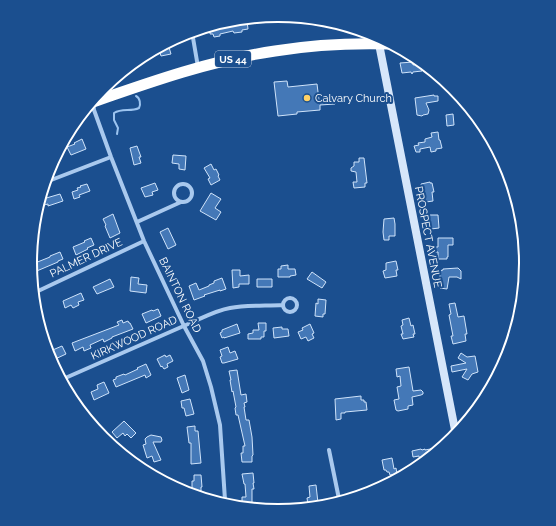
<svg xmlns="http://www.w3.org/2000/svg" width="556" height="526" viewBox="0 0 556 526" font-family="Raleway,sans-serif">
<rect width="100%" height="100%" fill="#1b4f8f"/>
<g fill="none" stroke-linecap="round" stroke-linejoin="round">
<path stroke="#9cc4f0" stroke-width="2" d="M117,134L118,128L114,120V113C122,108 131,112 139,108C141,104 140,98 136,96"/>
</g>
<path fill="#4478b7" stroke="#cfe3fa" d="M247,21L248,29L242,30V32L234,33L233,31L220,34V36L214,37L213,34H210V29Z
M168,44L171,54L161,56L159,50Z
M413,62V65L418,64L422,66V71L413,72L412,74L411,72L402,73L400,63Z
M287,81L288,87L317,84L319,100L335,99V104L320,105V110L297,112V114L278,116L274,82Z
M434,95V96H438V101L426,103L429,110L428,114L423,115L422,116L417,115L415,98Z
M453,114L454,125L447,126L446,115Z
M438,132L439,140H440L442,148L436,149V151L431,152L430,147L420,149V152H416L414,146L419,145L418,143L425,142V139L432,137L431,133Z
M82,139L86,149L71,155L67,147L75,144L74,143Z
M137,146L141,157H139L141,163L134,165L130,148Z
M173,155L186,156L185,170L179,169V164L172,163Z
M359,158H364L367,183H365V187L354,188L353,182H357L356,172L351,171V168L354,166V162H359Z
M211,164L214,170L216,169L219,175L218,176L220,180L211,185L208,179L210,178L204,168Z
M430,182V183H432L434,192H432L433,201L419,203L418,198L423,197L421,184Z
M155,183L158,190L152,192L153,195L145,197L141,188Z
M87,184L90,191L79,195L80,197L74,199L72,192L78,190L77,188L81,187L80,186Z
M211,193L221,199L215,208L221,212L216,220L200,211Z
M60,194L63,201L48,206V204L44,205L43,199Z
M113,214L120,233L110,238L105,226L106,225L103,219Z
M427,215H438L439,228L431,229L430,222H428Z
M394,218L395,224V236H389V240H384L383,232L384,219Z
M168,228L176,245L168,249L160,232Z
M91,238L94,245L87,248L88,249L76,255L73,247L85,242L84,241Z
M438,238H453V245H448V257H447V259H438V252H435V247H438Z
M60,252L63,259L58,261V262L32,273L30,265L50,257V256Z
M396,261L398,270H396L397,276L385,278L383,271L386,270V263Z
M288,265V269H295L296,275L290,276V277H278V269H281V266Z
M458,268L461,271V279L457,277H449L447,289L440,288L441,282L439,271L443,270V269Z
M232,270H240V276L249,275V284H239V287L233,288Z
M312,272L326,282L322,288L307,279Z
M131,277L139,278L138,284L147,285L146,293L130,291Z
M222,278L226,289L220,291V290L204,295L205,296L194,300L189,286L196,283L199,290L209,286V285L214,283V281Z
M110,279L114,287L97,294L93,287Z
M257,279H272V287H257Z
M81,293L84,300L78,302L79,305L73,308L71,305L65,308L63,301Z
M318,299L326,300L325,314H323V317L315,316L316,303L318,304Z
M455,303L458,317L464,316L467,334H465L466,341L453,344L451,336H453L449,315L451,314L449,304Z
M158,309L161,316L146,323L142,314L152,310L153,311Z
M409,318L411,326L413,325L415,334H413L414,337L403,339L401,334H403L401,326L403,325L402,320Z
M122,320L123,323L128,321L129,323H130L133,329L112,337V338L104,342L103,339L90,345L91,348L84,351L83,347L75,351L72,343L119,325L117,322Z
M258,323H266V331H264V337H261V339H248V334L253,333V330H259Z
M237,324L240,333L224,338V337L222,338L220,333L222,332V330Z
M310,324L314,333L312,334L314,338L308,341L306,337L301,339L298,332L303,330L302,328Z
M282,327V329H288L289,336L274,338L273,328Z
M62,346L66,354L51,361L49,358L48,352Z
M228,347L230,353L235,351L238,359L224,363H222L220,357L222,356L220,350Z
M461,353L467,357L475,356L478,372L472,374L468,380L462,377L467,369L452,372L451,366L466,363L458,358Z
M165,355L166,357L170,355L173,361L167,364L168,367L164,369L162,366L161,367L157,359Z
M146,364L151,375L146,378L145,375L116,387L113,380L116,379V377L124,374L125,375L138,369L137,368Z
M409,367L413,391L421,390L423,392V394L421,395L412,397L413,405L408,406V409L398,411L396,410L394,400L399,399L397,387L401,386L400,376L397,377L396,369Z
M237,370L241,395L246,394L247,402L244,403L245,407H244L246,420H249L252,437L253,455L252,456V462H242L241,453H243V446H245L238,415H236L235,408L236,407L233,391L232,392L230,380H231L229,371Z
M185,375L189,390L182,393L177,378Z
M104,382L109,393L94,400L91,392L98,389L97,385Z
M361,396V400H364V402H366L367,410L345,412V413H341V419L336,420L335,399Z
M190,399L194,414L186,416L184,408H182L181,401Z
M124,421L136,433L131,438L127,434L125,436L123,433L117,438L112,432Z
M195,426V431H198L201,463L191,464V443H189L187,427Z
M151,435L161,437L162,440L161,442H153L161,460L154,462L152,456L147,458L143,445L146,444L145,439L147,437Z
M441,447L420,461L419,456L413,457L412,451L421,449L422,450L425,449V450Z
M392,458L394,469L396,468L397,474L390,475L389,472H387L386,470H384L382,460Z
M253,473L254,483H253L254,489H252V506L242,504V497H246L245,484H244L242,474Z
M194,475H201L202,487H201V491L192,492V481H194Z
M316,485L318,503L308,505L307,498L310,497L309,486Z"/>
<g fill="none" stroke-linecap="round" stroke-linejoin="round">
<path stroke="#a9c9ee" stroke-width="4" d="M192,32L198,67
M93,102L94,110L111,157L144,241L184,326L203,361L211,387L220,425L225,500
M46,182L111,157
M174 193a9 9 0 1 1 18 0a9 9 0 1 1-18 0Z
M137,222L181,202
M36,292L144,241
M283 305a7 7 0 1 1 14 0a7 7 0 1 1-14 0Z
M63,379L195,321C206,316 218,310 230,308C247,305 265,306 283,305
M329,450L339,499"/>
<path stroke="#d6e6fa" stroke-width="8" d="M379,44L456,435"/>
<path stroke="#fff" stroke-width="11" d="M93,102C153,81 213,60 275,51C312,45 350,43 388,44"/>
</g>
<circle fill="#ffd166" stroke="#1b4f8f" stroke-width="1.5" cx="307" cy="98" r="4"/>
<g text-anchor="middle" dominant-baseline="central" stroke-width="4" stroke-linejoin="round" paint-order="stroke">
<rect fill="#1b4f8f" stroke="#bbcadd" stroke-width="1" x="215" y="51" width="36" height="16" rx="3"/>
<g font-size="10" font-weight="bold" fill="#fff">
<text x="233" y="59">US 44</text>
</g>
<g font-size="11" fill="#fff" stroke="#1b4f8f" text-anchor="start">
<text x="315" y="98">Calvary Church</text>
</g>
<g font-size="11" fill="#fff" stroke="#1b4f8f">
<text transform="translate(428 237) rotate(79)">PROSPECT AVENUE</text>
<text transform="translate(86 258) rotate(-25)">PALMER DRIVE</text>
<text transform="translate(180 295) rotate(64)">BAINTON ROAD</text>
<text transform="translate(134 338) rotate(-24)">KIRKWOOD ROAD</text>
</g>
</g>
<path d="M0 0H556V526H0ZM37 263a241 241 0 1 1 482 0a241 241 0 1 1-482 0Z" fill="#1b4f8f" fill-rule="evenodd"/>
<path fill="none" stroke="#fff" stroke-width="2" d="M37 263a241 241 0 1 1 482 0a241 241 0 1 1-482 0Z"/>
</svg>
